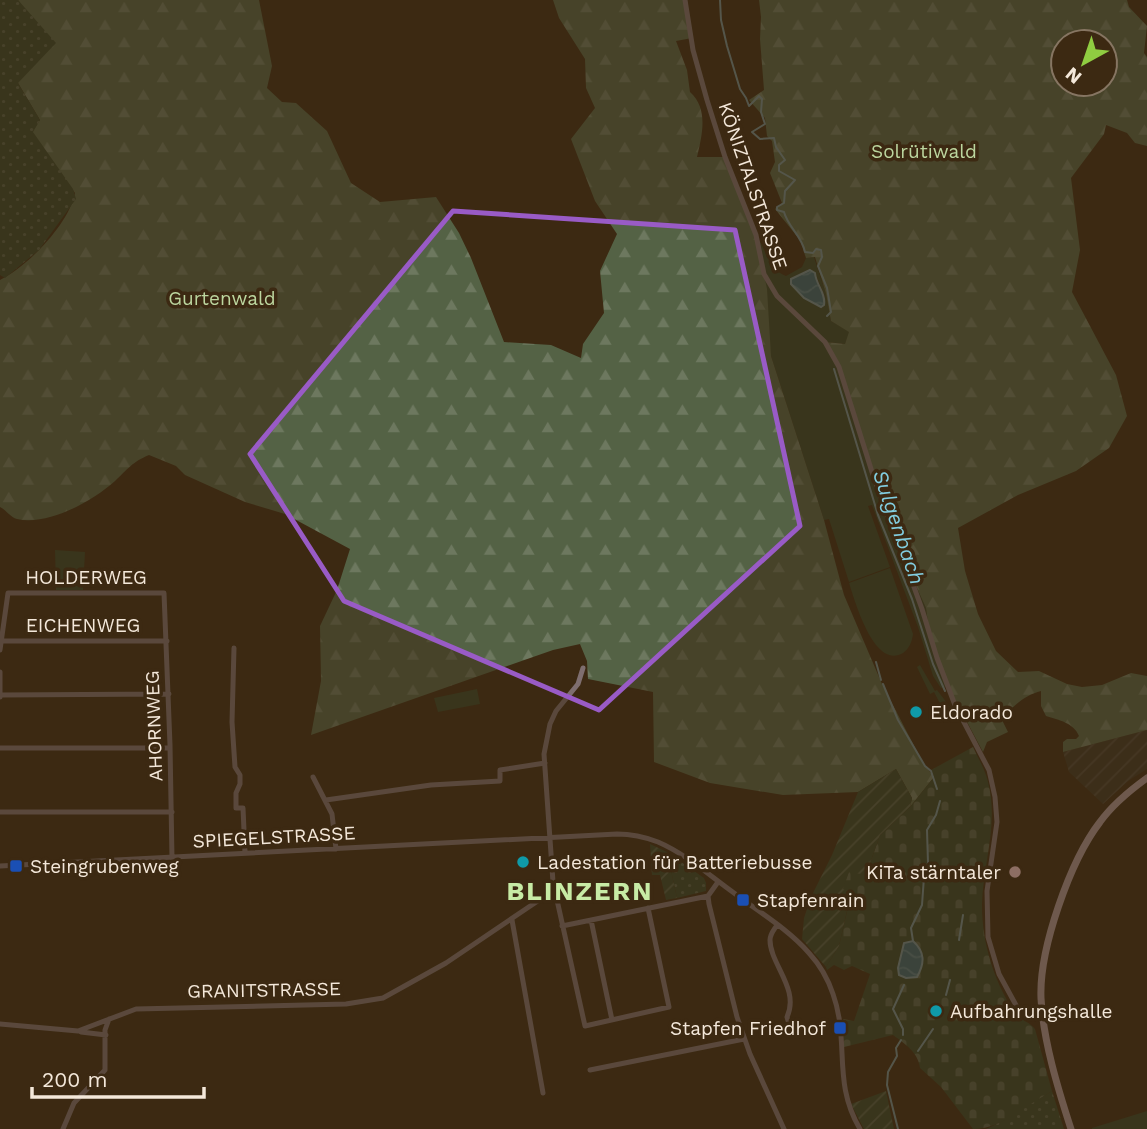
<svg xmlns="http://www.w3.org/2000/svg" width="1147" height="1129" viewBox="0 0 1147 1129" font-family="'Work Sans',sans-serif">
<defs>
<pattern id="industrial-furrows" width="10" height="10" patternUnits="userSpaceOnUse" patternTransform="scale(1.75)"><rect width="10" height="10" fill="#3d3323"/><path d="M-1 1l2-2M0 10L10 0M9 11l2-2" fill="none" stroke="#504738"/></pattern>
<pattern id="forest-firs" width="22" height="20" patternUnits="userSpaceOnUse" patternTransform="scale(1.75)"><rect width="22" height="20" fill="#546245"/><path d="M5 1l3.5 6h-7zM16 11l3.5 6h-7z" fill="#6d785f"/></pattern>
<pattern id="cemetery-stones" width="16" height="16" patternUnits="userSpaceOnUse" patternTransform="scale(1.75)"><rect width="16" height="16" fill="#374328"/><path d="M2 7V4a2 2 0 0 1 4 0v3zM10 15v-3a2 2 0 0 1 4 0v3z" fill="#555e47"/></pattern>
<pattern id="park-dots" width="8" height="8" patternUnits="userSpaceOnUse" patternTransform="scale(1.75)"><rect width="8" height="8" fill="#374328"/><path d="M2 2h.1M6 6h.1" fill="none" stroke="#555e47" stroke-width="1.8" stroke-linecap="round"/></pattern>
<pattern id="garden-furrows" width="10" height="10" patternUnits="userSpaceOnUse" patternTransform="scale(1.75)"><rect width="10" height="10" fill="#374328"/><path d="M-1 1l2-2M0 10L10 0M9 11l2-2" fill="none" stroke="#555e47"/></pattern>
<pattern id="water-waves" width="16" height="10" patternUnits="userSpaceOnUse" patternTransform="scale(1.75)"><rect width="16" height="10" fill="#3a636d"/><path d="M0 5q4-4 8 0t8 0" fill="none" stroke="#577981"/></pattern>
</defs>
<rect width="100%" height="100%" fill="#3c2912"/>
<path fill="url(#industrial-furrows)" d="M1147,730V769L1128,781L1103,804L1069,772L1063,752Z"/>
<path fill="#374328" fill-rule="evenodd" d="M756,235C766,249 768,269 786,276L802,267L806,258L814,257L826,294L831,321L850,332L845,344L827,342L834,357L902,555L926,608L930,637L948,686L941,688L933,676L918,627L872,505L868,506L890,567L849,582L829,519L824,520L771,356ZM806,271L815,273L825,297L817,306L804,298L791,284V278Z
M55,550L85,552L83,590H56Z
M890,568L913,634C912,642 909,649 903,653C874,670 855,601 849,583Z
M920,665L935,691L937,690L950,707L954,716L943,721L941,717L946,715L934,692L930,694L917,667Z
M477,689L480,704L438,712L434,698Z
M1147,1111V1129H1092V1128Z"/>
<path fill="url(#forest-firs)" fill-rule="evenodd" d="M18,0H259L272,66L267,88L282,102L296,103L327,131L351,183L380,202L436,197L459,233L471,258L504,342L551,345L581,358L583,344L604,313L600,271L617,234L595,201L571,139L595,108L586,88L585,59L559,18L553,0H687L692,38L676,41L687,70L690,92C709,109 702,135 697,157H725L756,235L767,289L771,356L824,520L844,595L882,684L923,763L934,777L910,807L912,798L896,769L858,792L783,795L710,783L654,762L653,692L588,679L587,661L580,644L553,650L311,735L321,681L320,626L337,590L350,549L285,514L245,502L185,475L176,466L149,455C132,462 128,469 115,481C93,501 48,526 17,519C10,517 6,510 0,507V280C28,266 69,224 75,193L32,132L40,120L18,83L21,4Z
M759,0H1127L1129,7L1147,26L1144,53L1147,57V146L1135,143L1127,133L1106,125L1104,134L1071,178L1080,250L1072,292L1116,375L1127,416L1109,448L1076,471L1018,495L958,528L965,571L978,614L996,651L1018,672L1039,671L1067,684L1082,687L1102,685L1131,673L1147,676V730L1063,752V742L1067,739H1076L1079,736C1074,723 1059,720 1046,716L1041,706V691C1025,695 1011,707 1002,720L1008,732L987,742L983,752L948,686L930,637L926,608L902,555L839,367L826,342L845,344L849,332L831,321L826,294L815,257L806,258L800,240L775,209L782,203L770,173L775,162L772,141L767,136L765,118L749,100L764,90L760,39L761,17ZM1063,42H1105V84H1063Z"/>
<path fill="url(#cemetery-stones)" d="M973,747C978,758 985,769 988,782C999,824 983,863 982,905C982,943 994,981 1014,1012C1020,1021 1029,1021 1035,1029L1052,1091C1029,1105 1002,1129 973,1129L941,1087L920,1068C918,1052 905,1044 893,1035L844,1047L843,1019L854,1021L870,974L852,966L844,970L834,965L827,970L826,967L839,946L851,894L842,890L849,871L866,875L880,835L910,807L934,777L931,770Z"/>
<path fill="url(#park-dots)" d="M0,0H18L56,43L18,83L40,120L33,132L73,189L76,199L39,250L5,278L0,275Z
M667,852L704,878L706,883V891L677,898Z
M1052,1091L1064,1129H986L1003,1121Z"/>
<path fill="url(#garden-furrows)" d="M896,769L912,798L910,807L880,835L866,875L849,872L843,889L851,893L839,946L826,967L802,939L804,918L811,897L832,855L858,792Z
M650,844L667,852L677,898L666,900L660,875H652Z
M886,1091L894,1129H864L851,1104Z"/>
<path fill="url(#water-waves)" stroke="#728b8e" stroke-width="2" d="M810,270L815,273C816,285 826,293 824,305L821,307L804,298L791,284V279Z
M913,941C925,952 925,963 917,977L906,978L899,975L898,968L904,943Z"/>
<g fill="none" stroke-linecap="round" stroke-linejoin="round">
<path stroke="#728b8e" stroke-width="2" d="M720,0L721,20L727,46L740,89L746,98L749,106L759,96L762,99L761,112L765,124L752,132L760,139L774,138L776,147L785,160L779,165V171L795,180L785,191L784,203L777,207V210L784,212C788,227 802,236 805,252L813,253L816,249L821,250L822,257L818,266L827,288L831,312L827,316
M834,369L878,515L912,599L933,664L945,691
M876,662L881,680
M883,684L898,720L925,766L931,771L937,789
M959,940L963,915
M913,941L911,928L922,905L924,877L928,863L927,830L936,815L940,801
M946,995L950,980
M903,1035V1029L893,1009L904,985
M918,1051L933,1029
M898,1129L887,1085L888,1072L897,1056L896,1048L901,1040"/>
<path stroke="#7e6e6f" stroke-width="5" d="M685,0L693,50L707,100L725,157L756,235L764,274L777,296L825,342L839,367L872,472L922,609L937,658L955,705L989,770L995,797L997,822L987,891L988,937L999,974L1017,1007L1026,1015H1043
M0,641H167
M234,648L232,722L235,767L240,775V784L236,793V808H243L245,853
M0,650L8,593H164L170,745L172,858
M583,668L578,684L556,711L550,724L544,754L553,882L585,1026L669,1007L648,908
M0,672V697
M0,695L169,694
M0,748H170
M313,777L332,814L336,849
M326,800L431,785L500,781V770L545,763
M0,812H172
M0,866L617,834C631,834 645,837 658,842C686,854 710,876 734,893C759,912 788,929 809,953C820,965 828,979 833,994C850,1042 832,1082 860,1129
M718,882L708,896L709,904L737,1017L750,1054L784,1129
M512,920L543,1093
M591,920L612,1020
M777,925C774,930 770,934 770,940C770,964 800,989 787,1017L792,1034
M562,926L708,896
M0,1024L78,1031L136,1009L346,1004L383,998L446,963L554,890
M81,1032L106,1035
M590,1070L744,1039
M63,1129L74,1103L105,1070V1030L109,1019"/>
<path stroke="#ac9294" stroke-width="7" d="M1071,1129C1058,1089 1043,1040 1041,998C1039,949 1070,861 1100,822C1113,804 1129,791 1147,778"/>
</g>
<path d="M0 0H1147V1129H0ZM453,211L735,230L800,526L599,710L344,601L250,454Z" fill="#3c2912" fill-opacity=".55" fill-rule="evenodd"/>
<path fill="none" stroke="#995bc6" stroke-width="5" stroke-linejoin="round" d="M453,211L735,230L800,526L599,710L344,601L250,454Z"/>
<g fill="#0f9aa8" stroke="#3c2912" stroke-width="2.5">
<circle cx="916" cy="712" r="7"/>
<circle cx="523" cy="862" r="7"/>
<circle cx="936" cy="1011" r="7"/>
</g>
<g fill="#1a4fb4" stroke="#3c2912" stroke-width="2.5">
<rect x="9" y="859" width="14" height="14" rx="3.5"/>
<rect x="736" y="893" width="14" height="14" rx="3.5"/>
<rect x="833" y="1021" width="14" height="14" rx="3.5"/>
</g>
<circle fill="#8d6e63" stroke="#3c2912" stroke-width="2.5" cx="1015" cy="872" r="7"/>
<g text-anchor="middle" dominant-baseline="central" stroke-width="7" stroke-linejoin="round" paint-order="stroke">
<g font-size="19" fill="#bcd69f" stroke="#3c2912">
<text x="924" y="151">Solrütiwald</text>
<text x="222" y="298">Gurtenwald</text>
</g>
<g font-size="19" fill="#f4e8da" stroke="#3c2912">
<text transform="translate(753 186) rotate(71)">KÖNIZTALSTRASSE</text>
<text x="86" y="577">HOLDERWEG</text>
<text x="83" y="625">EICHENWEG</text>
<text transform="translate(154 726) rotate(-92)">AHORNWEG</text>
<text transform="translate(274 837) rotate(-3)">SPIEGELSTRASSE</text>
<text transform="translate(264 990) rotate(-1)">GRANITSTRASSE</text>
</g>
<g font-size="19" fill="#f4e8da" stroke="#3c2912" text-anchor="start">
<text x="930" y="712">Eldorado</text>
<text x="537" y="862">Ladestation für Batteriebusse</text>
<text x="30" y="866">Steingrubenweg</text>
<text x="1001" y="872" text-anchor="end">KiTa stärntaler</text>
<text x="757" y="900">Stapfenrain</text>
<text x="950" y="1011">Aufbahrungshalle</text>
<text x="826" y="1028" text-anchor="end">Stapfen Friedhof</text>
</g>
<g font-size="21" font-style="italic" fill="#82cddf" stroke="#3c2912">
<text transform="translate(899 527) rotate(71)">Sulgenbach</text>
</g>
<g font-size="26" font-weight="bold" letter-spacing="2" fill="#c7eba5" stroke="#3c2912">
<text x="580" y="891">BLINZERN</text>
</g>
</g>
<g transform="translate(1084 63) rotate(220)"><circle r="33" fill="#3c2912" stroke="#867562" stroke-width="2"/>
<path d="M0-5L12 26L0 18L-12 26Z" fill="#90cd41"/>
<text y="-10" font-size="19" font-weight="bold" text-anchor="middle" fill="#f4e8da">N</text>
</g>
<path d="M32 1087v10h172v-10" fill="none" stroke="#f4e8da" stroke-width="3.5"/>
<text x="42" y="1087" font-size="21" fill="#f4e8da" stroke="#3c2912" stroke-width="5" paint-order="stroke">200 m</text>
</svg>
